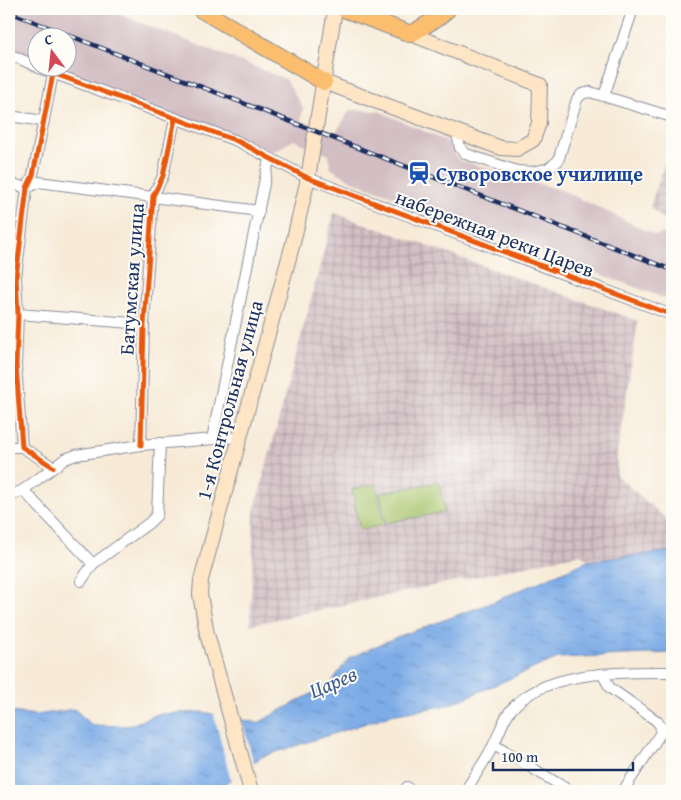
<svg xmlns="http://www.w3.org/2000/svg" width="681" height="800" viewBox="0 0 681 800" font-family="'Gentium Book Plus',serif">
<defs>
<pattern id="industrial-grid" width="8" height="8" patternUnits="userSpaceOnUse" patternTransform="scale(1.25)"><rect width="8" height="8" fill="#d2bec3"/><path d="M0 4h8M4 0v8" fill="none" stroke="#aa9ba2"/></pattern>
<pattern id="water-ripples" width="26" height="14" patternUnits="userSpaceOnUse" patternTransform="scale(1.25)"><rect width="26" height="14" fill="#7dace7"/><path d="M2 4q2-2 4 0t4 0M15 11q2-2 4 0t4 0" fill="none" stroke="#668cbe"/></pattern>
</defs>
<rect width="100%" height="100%" fill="#fdfcf7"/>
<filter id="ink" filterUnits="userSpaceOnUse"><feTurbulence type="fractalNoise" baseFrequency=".02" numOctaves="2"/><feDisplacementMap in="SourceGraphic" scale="10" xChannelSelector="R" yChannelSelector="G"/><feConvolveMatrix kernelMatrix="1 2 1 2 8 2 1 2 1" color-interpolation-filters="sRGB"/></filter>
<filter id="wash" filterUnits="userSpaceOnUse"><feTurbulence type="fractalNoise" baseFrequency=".0096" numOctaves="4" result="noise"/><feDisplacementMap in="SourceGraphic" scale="20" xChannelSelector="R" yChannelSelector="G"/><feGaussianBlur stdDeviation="1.12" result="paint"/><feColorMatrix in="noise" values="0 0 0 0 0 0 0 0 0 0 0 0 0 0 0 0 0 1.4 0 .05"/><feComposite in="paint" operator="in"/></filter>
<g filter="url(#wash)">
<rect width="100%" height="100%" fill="#f7ebd8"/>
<path fill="url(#industrial-grid)" d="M664,165L672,168V228L650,207Z
M334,213L638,321L617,455V476L672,524V551L588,561L581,554L250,625L254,512Z"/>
<path fill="#d2bec3" d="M9,9H105L286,79L303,108L301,121L336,132L350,110L379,111L448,142L458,160L564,191L655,235L672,231V301L352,181L330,168L329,155L294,140L272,152L44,68H68V38H38L37,65L9,55Z"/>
<path fill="#a7c56c" stroke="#617a65" d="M439,482L445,512L386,523L380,493Z
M376,484L384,525L360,530L352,489Z"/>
<path fill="url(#water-ripples)" stroke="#4c6ea2" d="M672,551V653L558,658L448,705L391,715L261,757L219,788L212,786L210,791H9V712L37,715L74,709L92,725L128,726L158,714L203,712L258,723L331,683L349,658L397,637L488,604L588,561Z"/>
<path fill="#f7ebd8" d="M213,711L241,717L254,764L231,781Z"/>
</g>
<g filter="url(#ink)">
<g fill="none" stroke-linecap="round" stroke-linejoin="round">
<defs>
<path id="minor" d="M9,54L38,67
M39,68L237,141L308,178L672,315
M53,74L33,175L27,188L16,277L18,314L16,365L22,447L53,467
M604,96L633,9
M9,116L44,121
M457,133L460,148L466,154L517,171L532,172L547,169L558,161L577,99L582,94L590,92L672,117
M9,183L27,188L39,182L259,211
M18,314L144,324
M212,439L269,159
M141,445L144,324L153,196L163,176L175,119
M9,447H22
M23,490L93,564
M9,497L23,490L65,459L76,455L141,445L239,437
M81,581L93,564L149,523L157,515L160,443
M603,675L610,688L657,721L661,727L660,734L623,791
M494,745L570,791
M404,791L407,787
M465,791C475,776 485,761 493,746C499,735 502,721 510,711C544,669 623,672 672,672
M671,791L672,790"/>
<path id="secondary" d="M324,82L501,148L517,149L533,140L539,123L540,85L411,34
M251,791L207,634L200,594L201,580L293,243L308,178L335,9"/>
<path id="primary" d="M200,9L324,82
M344,9L411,34L439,17L448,9"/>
</defs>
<use href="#minor" stroke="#898d9b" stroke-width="12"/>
<use href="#secondary" stroke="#898d9b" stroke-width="16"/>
<use href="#primary" stroke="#898d9b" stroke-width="18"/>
<use href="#minor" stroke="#fff" stroke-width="10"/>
<use href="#secondary" stroke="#fde5c5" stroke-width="14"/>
<use href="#primary" stroke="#fbbd6e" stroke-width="16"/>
<defs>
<path id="rail" d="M9,12L672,270"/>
</defs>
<use href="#rail" stroke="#1b2f5e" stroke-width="4.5"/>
<use href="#rail" stroke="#fdfcf7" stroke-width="2.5" stroke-dasharray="8" stroke-linecap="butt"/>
<defs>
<path id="cycleway" d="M39,68L237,141L308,178L672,315
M53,74L33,175L27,188L16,277L18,314L16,365L22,447L53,467
M141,445L144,324L153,196L163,176L175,119"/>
</defs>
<use href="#cycleway" stroke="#fdfcf7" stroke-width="8"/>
<use href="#cycleway" stroke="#e8590c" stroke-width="5"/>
</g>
</g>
<defs>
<symbol id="station-bare" viewBox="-9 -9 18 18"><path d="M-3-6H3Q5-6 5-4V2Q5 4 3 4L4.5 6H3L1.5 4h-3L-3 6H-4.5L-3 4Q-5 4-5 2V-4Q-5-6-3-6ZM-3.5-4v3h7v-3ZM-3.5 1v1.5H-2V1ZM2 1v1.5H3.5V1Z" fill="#1a4fb4" stroke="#fdfcf7" stroke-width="2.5" paint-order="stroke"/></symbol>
</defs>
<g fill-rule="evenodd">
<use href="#station-bare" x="403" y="157" width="32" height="32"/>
</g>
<g text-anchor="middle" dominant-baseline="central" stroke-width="4" stroke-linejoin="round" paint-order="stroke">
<g font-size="20" font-weight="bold" fill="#164399" stroke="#fdfcf7" text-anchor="start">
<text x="436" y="173">Суворовское училище</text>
</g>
<g font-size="20" fill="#1b2f5e" stroke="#fdfcf7">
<text transform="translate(495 233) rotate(21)">набережная реки Царев</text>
<text transform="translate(131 279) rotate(-86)">Батумская улица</text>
<text transform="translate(229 400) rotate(-75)">1-я Контрольная улица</text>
</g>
<g font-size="21" font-style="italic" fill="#3d5b8e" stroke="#fdfcf7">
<text transform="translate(333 682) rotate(-23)">Царев</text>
</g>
</g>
<rect width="681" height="800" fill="none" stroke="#fdfcf7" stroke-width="30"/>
<g transform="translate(52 52) rotate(345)"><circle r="24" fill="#fdfcf7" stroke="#a3aaba"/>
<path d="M0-4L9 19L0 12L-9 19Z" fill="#d1495b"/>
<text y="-8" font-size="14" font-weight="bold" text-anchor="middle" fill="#1b2f5e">С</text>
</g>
<path d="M493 762v8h140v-8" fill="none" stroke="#1b2f5e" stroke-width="2.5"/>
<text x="501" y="762" font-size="15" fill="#1b2f5e" stroke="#fdfcf7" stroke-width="4" paint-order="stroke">100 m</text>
</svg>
